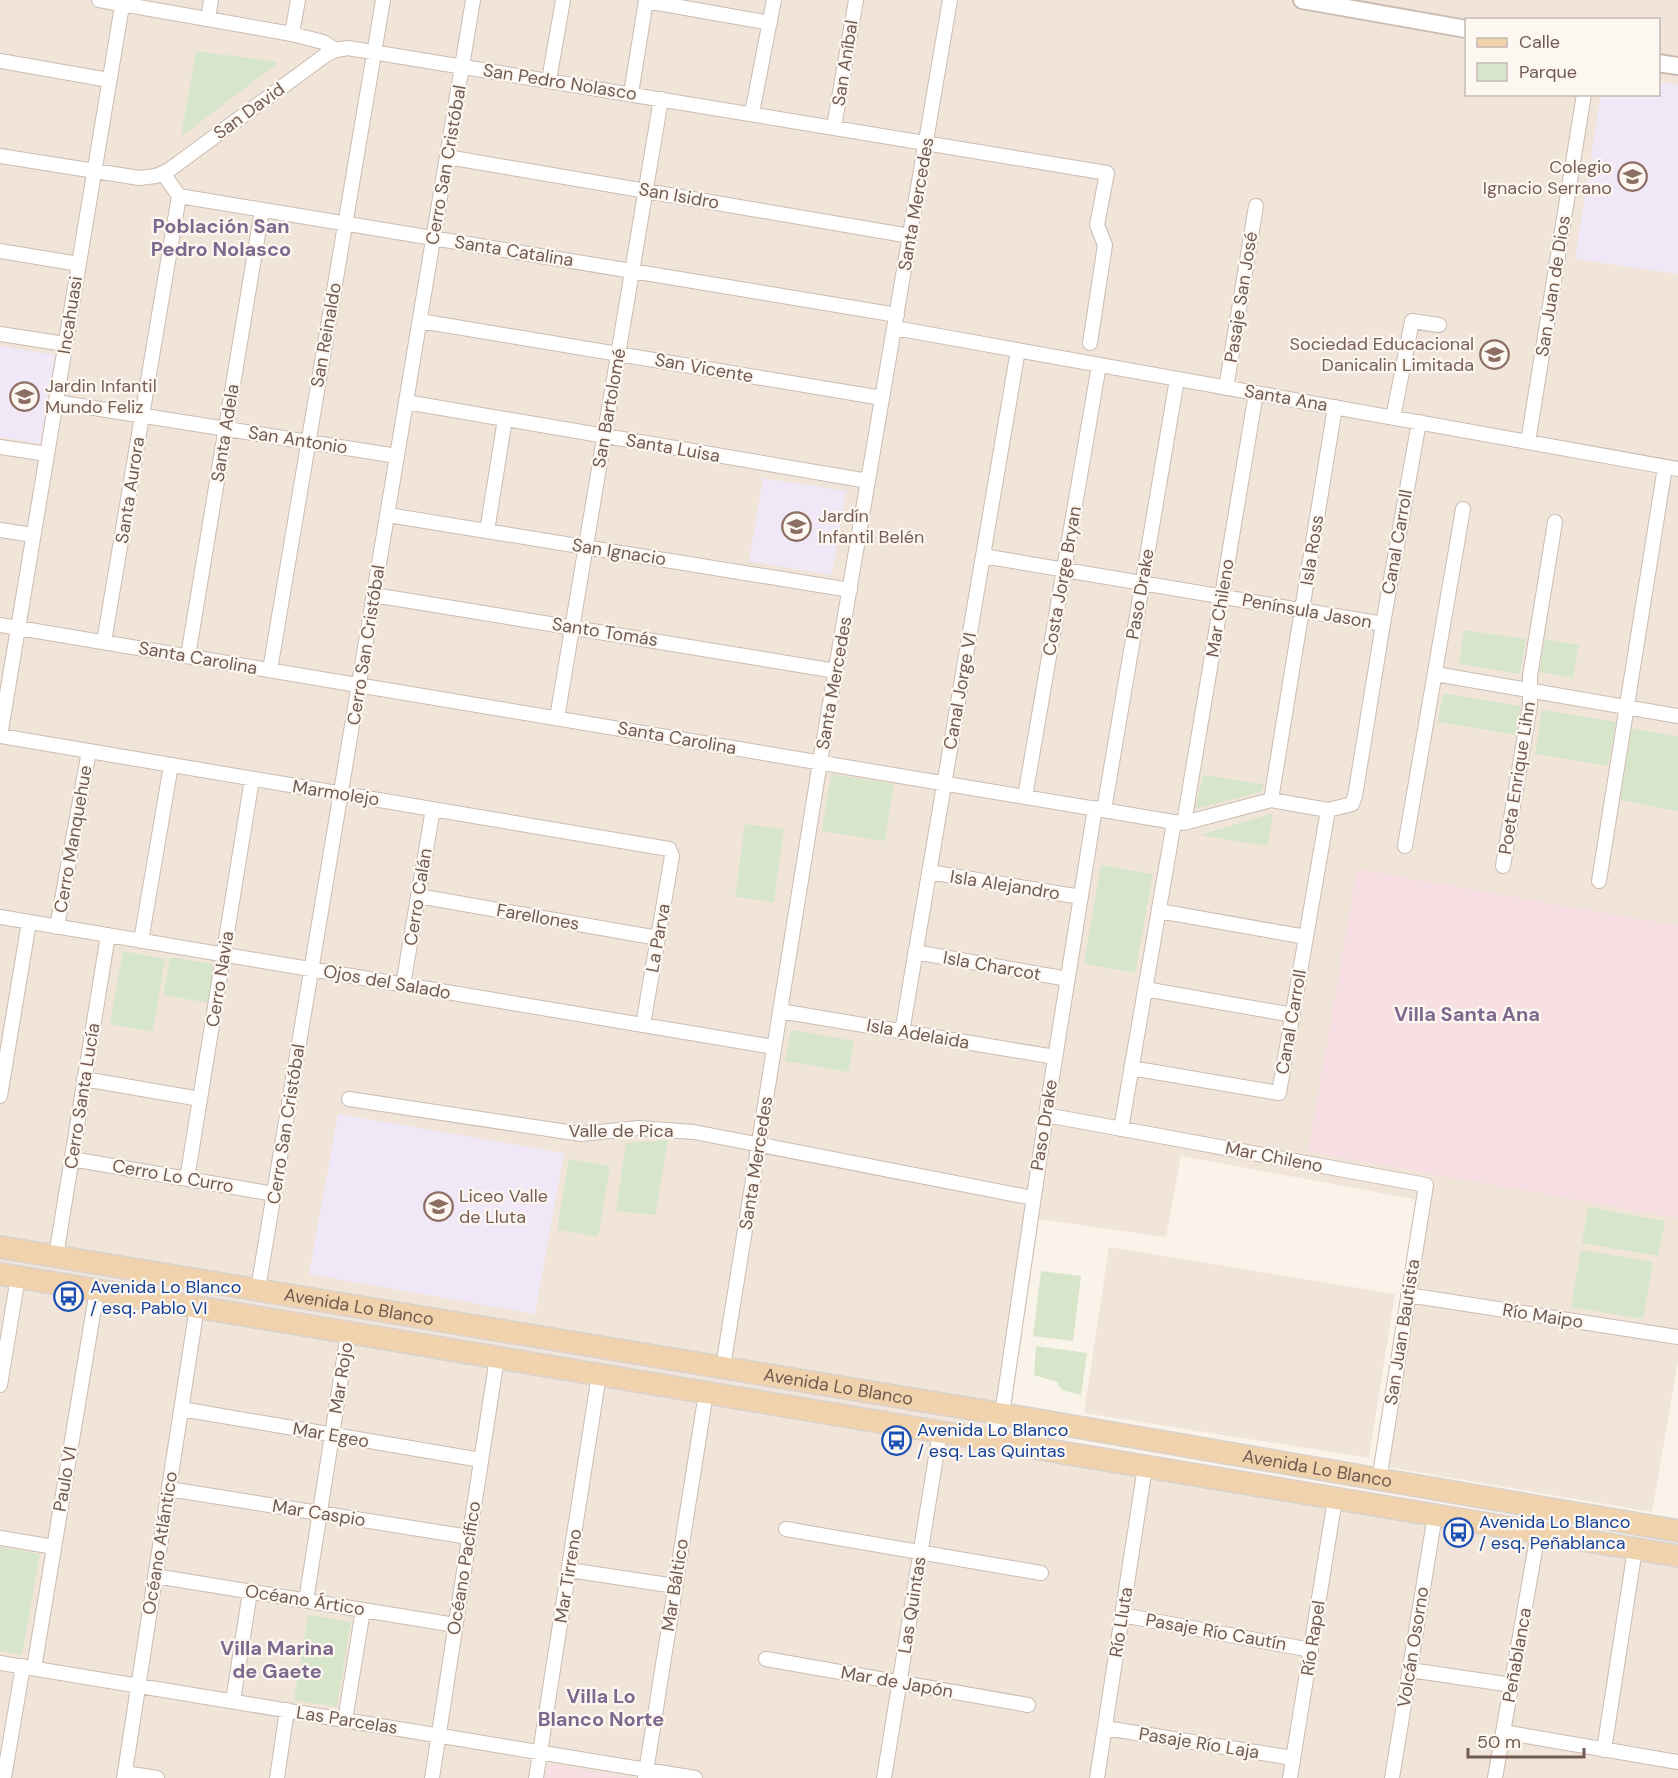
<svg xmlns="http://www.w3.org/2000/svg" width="1678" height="1778" viewBox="0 0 1678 1778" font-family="'DM Sans',sans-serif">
<rect width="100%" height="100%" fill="#faf3ea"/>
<path fill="#f1e5da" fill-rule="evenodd" d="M0,0H1678V1361L1652,1512L1387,1467L1431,1202L1181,1156L1166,1237L1039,1219L1007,1437L1678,1564V1778H0ZM1466,20H1658V94H1466Z
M1109,1247L1395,1294L1369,1458L1084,1413Z"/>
<path fill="#f0e7f7" d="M1659,81L1678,85V274L1575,259L1601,95L1658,94Z
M0,346L55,355L40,444L0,437Z
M763,478L846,491L832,575L749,561Z
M338,1114L564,1153L535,1314L309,1274Z"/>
<path fill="#f7dfe3" d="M1357,869L1678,926V1218L1308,1152Z
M552,1764L630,1778H545L546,1771Z"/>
<path fill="#d7e6ca" d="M196,51L279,62L181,137Z
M1464,630L1526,639L1520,674L1459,664Z
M1545,639L1579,645L1573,678L1539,672Z
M1443,693L1521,706L1516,735L1438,722Z
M1542,710L1616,722L1608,766L1535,754Z
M1632,728L1678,737V811L1620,800Z
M831,774L894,784L885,841L822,831Z
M1203,775L1264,784L1261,792L1195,809Z
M1273,813L1268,846L1200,835Z
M745,824L784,829L774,902L735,897Z
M1101,865L1153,874L1135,973L1084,964Z
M123,951L165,959L153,1032L110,1024Z
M170,957L215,964L209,1003L163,995Z
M791,1030L854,1041L848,1072L785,1061Z
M668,1140L655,1215L616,1211L626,1143Z
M569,1159L610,1166L598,1237L557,1230Z
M1588,1207L1665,1221L1658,1256L1582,1243Z
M1581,1250L1653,1262L1643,1319L1571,1307Z
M1041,1271L1081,1276L1073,1341L1033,1336Z
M1036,1346L1087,1353L1081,1395L1062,1390L1057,1382L1034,1375Z
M0,1547L40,1554L22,1655L0,1651Z
M308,1615L351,1622L337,1707L294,1700Z"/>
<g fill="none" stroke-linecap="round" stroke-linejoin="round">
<defs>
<path id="minor" d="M99,0L292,34L323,42L336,50
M123,0L0,736L669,849L672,856L643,1025
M646,1L770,23
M208,19L211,0
M292,34L298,0
M0,61L109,80
M549,80L563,0
M631,94L646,0
M752,113L774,0
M834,127L856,0
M0,156L139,178L156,176L169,170L327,54L336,50L348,48L1107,173L1097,225L1105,245L1090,343
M447,157L910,236
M163,173L179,196L897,315
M0,251L79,264
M420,321L882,398
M895,328L1678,469
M0,334L65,344
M1226,388L1256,206
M56,402L397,456
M406,402L868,481
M1393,418L1412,321L1439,325
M1528,442L1584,94
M0,447L47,454
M388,515L850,590
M0,530L33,535
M487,531L505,419
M983,556L1383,624
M374,595L836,671
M0,625L1174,822L1184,823L1271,800L1328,810L1352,804L1355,796L1383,624L1419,422
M104,642L179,196
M188,656L262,210
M270,670L383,0
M1435,674L1678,716
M557,718L661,99
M1025,797L1099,365
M1271,800L1335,407
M1104,810L1177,379
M1184,823L1256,393
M1405,846L1463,509
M1503,866L1530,705V676L1555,522
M929,872L1081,897
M1599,881L1665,467
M418,896L658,938
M1159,911L1306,937
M0,917L774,1047
M57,927L89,751
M141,941L171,765
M915,952L1068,979
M403,985L433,809
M1145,989L1293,1015
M780,1011L1055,1057
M902,1032L1018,350
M1131,1068L1279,1093L1328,810
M84,1079L200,1099
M0,1096L29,922
M349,1099L581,1134L638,1128L694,1132L1033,1198
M1046,1115L1426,1185L1379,1480
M1121,1129L1174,822
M72,1159L274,1194
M187,1179L252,779
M56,1256L108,935
M258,1289L473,0
M1408,1295L1678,1337
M723,1367L820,762L950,0
M0,1385L18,1277
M181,1409L481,1460
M996,1442L1002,1414L1046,1115L1095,808
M169,1489L469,1537
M786,1529L1041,1573
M0,1538L54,1547
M569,1570L675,1586
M155,1576L455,1625
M306,1601L348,1333
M1122,1615L1311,1650
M766,1659L1028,1705
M0,1663L695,1778
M34,1668L97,1290
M1410,1670L1512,1685
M233,1701L250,1592
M345,1720L363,1610
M1105,1728L1293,1758
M1503,1732L1678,1762
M1604,1750L1635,1549
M125,1773L157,1778
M4,1778L23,1666
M124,1778L197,1307
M277,1778L287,1710
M432,1778L497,1358
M536,1778L599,1375
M645,1778L706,1393
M884,1778L940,1432
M1097,1778L1145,1467
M1290,1778L1335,1499
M1392,1778L1435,1515
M1495,1778L1538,1533"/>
<path id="tertiary" d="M1302,0L1466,29
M1658,63L1678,66"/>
<g id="primary">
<path id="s1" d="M0,1247L1002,1414L1678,1531"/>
<path d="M0,1274L1678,1556"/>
</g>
</defs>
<use href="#minor" stroke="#cbbbb1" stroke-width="16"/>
<use href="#tertiary" stroke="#cbbbb1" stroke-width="20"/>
<use href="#primary" stroke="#d8d1ce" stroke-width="24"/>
<use href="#minor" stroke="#fff" stroke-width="14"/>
<use href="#tertiary" stroke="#fff" stroke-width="16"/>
<use href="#primary" stroke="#f0d3ac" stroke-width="21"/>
</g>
<defs>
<symbol id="school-ring" viewBox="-11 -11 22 22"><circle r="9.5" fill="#fdf7f1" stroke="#8d6e63" stroke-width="1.5"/><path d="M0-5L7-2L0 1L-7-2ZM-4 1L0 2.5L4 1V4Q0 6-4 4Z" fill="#8d6e63"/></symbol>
<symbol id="bus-ring" viewBox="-11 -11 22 22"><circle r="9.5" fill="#fdf7f1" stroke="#1a4fb4" stroke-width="1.5"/><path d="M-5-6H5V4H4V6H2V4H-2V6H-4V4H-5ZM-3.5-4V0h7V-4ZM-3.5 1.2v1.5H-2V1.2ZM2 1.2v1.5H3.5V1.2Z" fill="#1a4fb4"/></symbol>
</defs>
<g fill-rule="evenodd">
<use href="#school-ring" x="1616" y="160" width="33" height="33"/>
<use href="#school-ring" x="1478" y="338" width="33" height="33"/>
<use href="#school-ring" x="8" y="380" width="33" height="33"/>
<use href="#school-ring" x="780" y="510" width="33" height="33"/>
<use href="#school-ring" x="422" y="1190" width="33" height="33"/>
<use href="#bus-ring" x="52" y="1280" width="33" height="33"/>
<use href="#bus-ring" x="880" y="1424" width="33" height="33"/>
<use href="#bus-ring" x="1442" y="1516" width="33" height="33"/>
</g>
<g text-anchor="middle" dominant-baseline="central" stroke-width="4.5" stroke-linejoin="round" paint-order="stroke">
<g font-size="18" fill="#725b51" stroke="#fdf7f1">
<text transform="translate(845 63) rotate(-81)">San Aníbal</text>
<text transform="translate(560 82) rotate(9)">San Pedro Nolasco</text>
<text transform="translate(249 111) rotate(-36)">San David</text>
<text transform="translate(446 165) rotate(-80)">Cerro San Cristóbal</text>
<text transform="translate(679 196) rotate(10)">San Isidro</text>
<text transform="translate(916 204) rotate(-80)">Santa Mercedes</text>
<text transform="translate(514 251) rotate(9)">Santa Catalina</text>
<text transform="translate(1553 286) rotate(-81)">San Juan de Dios</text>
<text transform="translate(1241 297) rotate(-81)">Pasaje San José</text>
<text transform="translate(70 315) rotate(-81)">Incahuasi</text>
<text transform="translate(326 335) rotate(-80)">San Reinaldo</text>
<text transform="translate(704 368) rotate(10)">San Vicente</text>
<text transform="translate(1286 398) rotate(10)">Santa Ana</text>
<text transform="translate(609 408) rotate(-80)">San Bartolomé</text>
<text transform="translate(225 433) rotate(-81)">Santa Adela</text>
<text transform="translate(298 440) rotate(9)">San Antonio</text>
<text transform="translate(673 448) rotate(10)">Santa Luisa</text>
<text transform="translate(130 490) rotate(-81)">Santa Aurora</text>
<text transform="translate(1397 542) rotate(-80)">Canal Carroll</text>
<text transform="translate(1312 550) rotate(-81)">Isla Ross</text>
<text transform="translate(619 552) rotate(9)">San Ignacio</text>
<text transform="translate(1062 581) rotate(-80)">Costa Jorge Bryan</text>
<text transform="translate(1140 594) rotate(-80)">Paso Drake</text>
<text transform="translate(1220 608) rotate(-81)">Mar Chileno</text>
<text transform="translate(1307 611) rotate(10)">Península Jason</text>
<text transform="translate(605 632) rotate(9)">Santo Tomás</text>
<text transform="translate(366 645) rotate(-81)">Cerro San Cristóbal</text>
<text transform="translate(198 658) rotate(10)">Santa Carolina</text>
<text transform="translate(834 683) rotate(-80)">Santa Mercedes</text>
<text transform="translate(960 691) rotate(-80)">Canal Jorge VI</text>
<text transform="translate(677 738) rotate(10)">Santa Carolina</text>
<text transform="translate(1517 778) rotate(-81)">Poeta Enrique Lihn</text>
<text transform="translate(336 793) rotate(9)">Marmolejo</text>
<text transform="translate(73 839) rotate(-80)">Cerro Manquehue</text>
<text transform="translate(1005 885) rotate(9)">Isla Alejandro</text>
<text transform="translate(418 897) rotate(-81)">Cerro Calán</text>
<text transform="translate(538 917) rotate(10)">Farellones</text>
<text transform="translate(658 938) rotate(-80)">La Parva</text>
<text transform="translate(992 966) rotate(10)">Isla Charcot</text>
<text transform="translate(220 979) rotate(-81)">Cerro Navia</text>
<text transform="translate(387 982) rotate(10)">Ojos del Salado</text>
<text transform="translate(1291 1022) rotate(-80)">Canal Carroll</text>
<text transform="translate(918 1034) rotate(10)">Isla Adelaida</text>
<text transform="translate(82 1096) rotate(-81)">Cerro Santa Lucía</text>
<text transform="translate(286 1124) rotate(-81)">Cerro San Cristóbal</text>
<text transform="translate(1044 1125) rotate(-81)">Paso Drake</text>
<text x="621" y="1131">Valle de Pica</text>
<text transform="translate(1274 1157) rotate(11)">Mar Chileno</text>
<text transform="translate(756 1163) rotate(-81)">Santa Mercedes</text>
<text transform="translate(173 1176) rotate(10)">Cerro Lo Curro</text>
<text stroke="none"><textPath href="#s1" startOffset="364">Avenida Lo Blanco</textPath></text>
<text transform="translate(1543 1316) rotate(9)">Río Maipo</text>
<text transform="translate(1402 1332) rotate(-81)">San Juan Bautista</text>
<text transform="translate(341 1378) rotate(-81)">Mar Rojo</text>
<text stroke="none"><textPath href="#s1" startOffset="850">Avenida Lo Blanco</textPath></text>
<text transform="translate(331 1435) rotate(10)">Mar Egeo</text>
<text stroke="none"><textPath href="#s1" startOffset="1336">Avenida Lo Blanco</textPath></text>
<text transform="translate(65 1479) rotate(-80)">Paulo VI</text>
<text transform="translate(319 1513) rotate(9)">Mar Caspio</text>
<text transform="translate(160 1543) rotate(-81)">Océano Atlántico</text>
<text transform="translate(464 1568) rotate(-81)">Océano Pacífico</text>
<text transform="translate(568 1576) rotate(-81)">Mar Tirreno</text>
<text transform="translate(675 1585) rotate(-81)">Mar Báltico</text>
<text transform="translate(305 1600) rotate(9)">Océano Ártico</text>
<text transform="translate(912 1605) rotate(-81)">Las Quintas</text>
<text transform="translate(1121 1622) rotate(-81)">Río Lluta</text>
<text transform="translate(1216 1632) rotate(10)">Pasaje Río Cautín</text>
<text transform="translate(1313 1638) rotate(-81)">Río Rapel</text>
<text transform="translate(1413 1647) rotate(-81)">Volcán Osorno</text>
<text transform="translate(1517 1655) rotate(-80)">Peñablanca</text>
<text transform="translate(897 1682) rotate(10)">Mar de Japón</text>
<text transform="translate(347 1720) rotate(9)">Las Parcelas</text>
<text transform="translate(1199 1743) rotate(9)">Pasaje Río Laja</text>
</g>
<g font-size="18" fill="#785e54" stroke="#fdf7f1" text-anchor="start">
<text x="1612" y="167" text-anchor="end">Colegio<tspan x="1612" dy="21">Ignacio Serrano</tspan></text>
<text x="1474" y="344" text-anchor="end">Sociedad Educacional<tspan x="1474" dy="21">Danicalin Limitada</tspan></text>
<text x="45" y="386">Jardin Infantil<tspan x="45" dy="21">Mundo Feliz</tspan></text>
<text x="818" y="516">Jardín<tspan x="818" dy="21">Infantil Belén</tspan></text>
<text x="459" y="1196">Liceo Valle<tspan x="459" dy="21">de Lluta</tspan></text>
</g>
<g font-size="18" fill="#164399" stroke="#fdf7f1" text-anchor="start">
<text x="90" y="1287">Avenida Lo Blanco<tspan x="90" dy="21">/ esq. Pablo VI</tspan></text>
<text x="917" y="1430">Avenida Lo Blanco<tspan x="917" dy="21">/ esq. Las Quintas</tspan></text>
<text x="1479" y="1522">Avenida Lo Blanco<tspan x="1479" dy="21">/ esq. Peñablanca</tspan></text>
</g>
<g font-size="20" font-weight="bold" fill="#7f688d" stroke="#fdf7f1">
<text x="221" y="226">Población San<tspan x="221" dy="23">Pedro Nolasco</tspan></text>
<text x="1467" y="1014">Villa Santa Ana</text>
<text x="277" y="1648">Villa Marina<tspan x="277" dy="23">de Gaete</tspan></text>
<text x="601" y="1696">Villa Lo<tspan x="601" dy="23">Blanco Norte</tspan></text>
</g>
</g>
<rect x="1465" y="18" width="195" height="78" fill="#fdf7f1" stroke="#c5b9b1" stroke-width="1.5"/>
<rect x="1477" y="38" width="30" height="9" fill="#f0d3ac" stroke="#c5b9b1" stroke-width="1.5"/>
<text x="1519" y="48" font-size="18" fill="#725b51">Calle</text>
<rect x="1477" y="63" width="30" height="18" fill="#d7e6ca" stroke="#c5b9b1" stroke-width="1.5"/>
<text x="1519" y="78" font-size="18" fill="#725b51">Parque</text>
<path d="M1468 1748v9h116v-9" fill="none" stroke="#725b51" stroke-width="3"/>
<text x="1477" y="1748" font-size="18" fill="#725b51" stroke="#fdf7f1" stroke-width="4.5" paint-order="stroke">50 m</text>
</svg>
